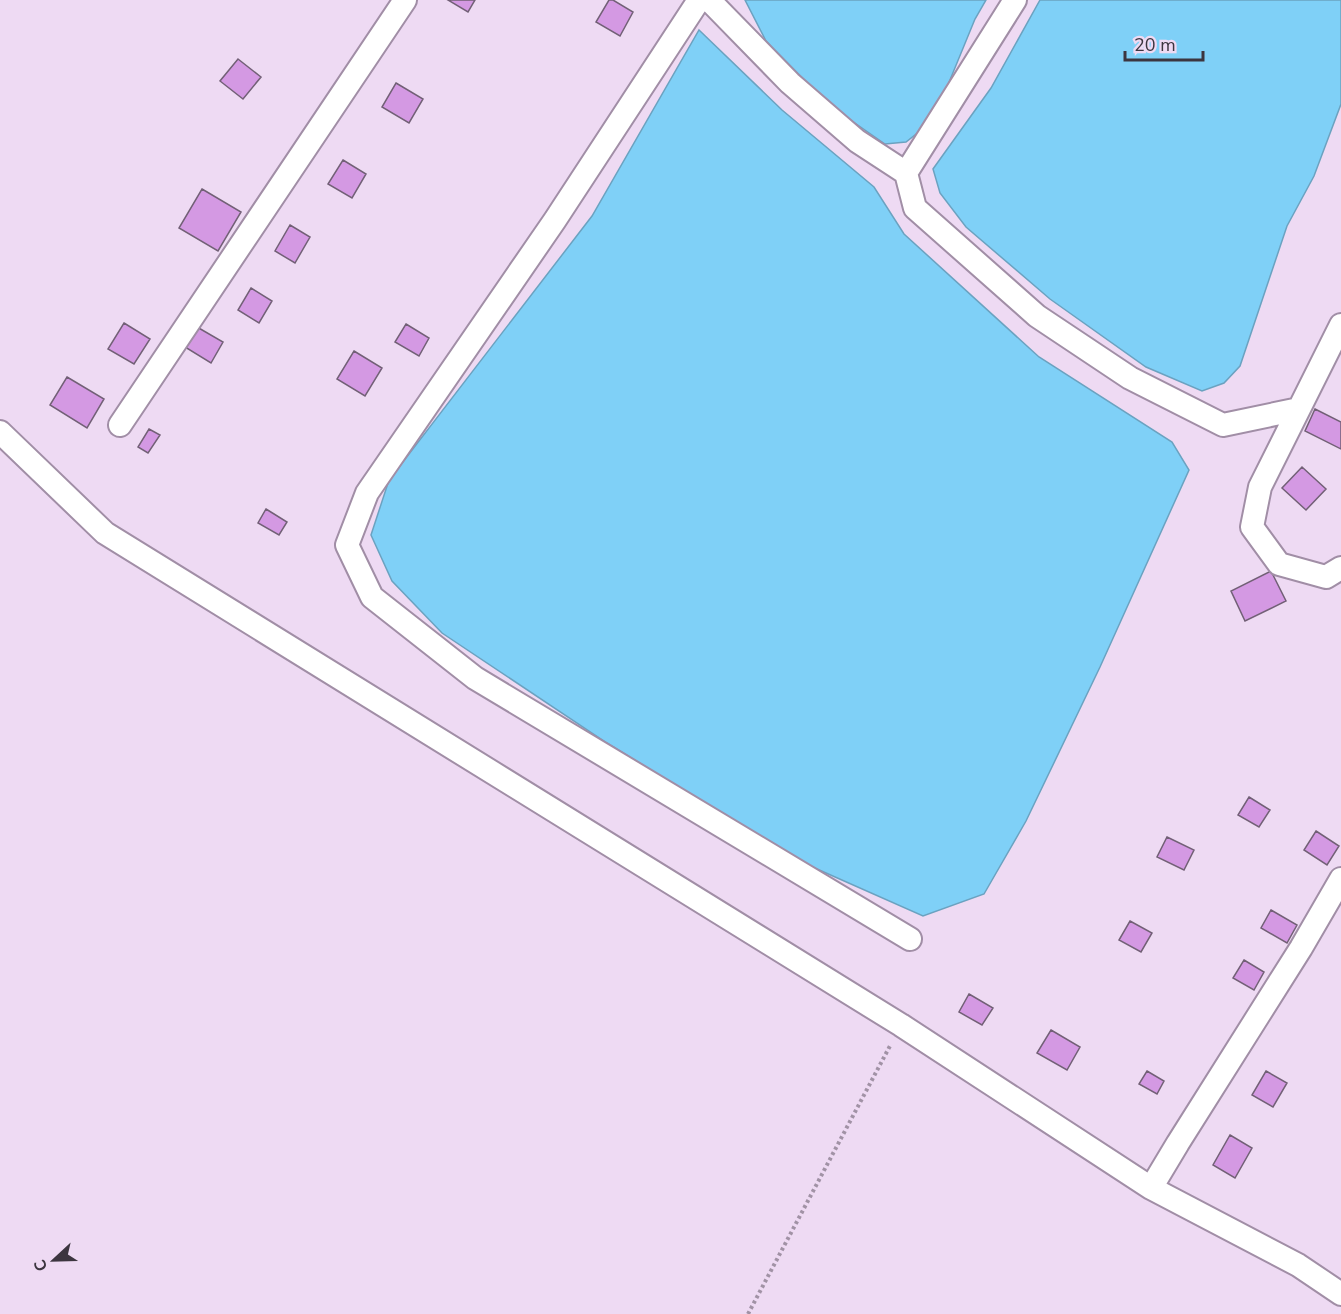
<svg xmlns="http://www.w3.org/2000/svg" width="1341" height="1314" viewBox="0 0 1341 1314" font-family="'Nunito Sans',sans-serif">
<rect width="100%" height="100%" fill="#eedaf3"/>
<path fill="#7fd0f7" stroke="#6ba2c0" stroke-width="1.5" d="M745,0H986L975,19L943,97L925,127L906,142L885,144L829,105L766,41Z
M1040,0H1341V104L1314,176L1287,226L1240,366L1224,383L1202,391L1146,367L1050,299L966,227L940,193L933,169L991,88Z
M699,30L782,110L874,187L904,234L1039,357L1172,442L1189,470L1100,667L1026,821L984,894L923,916L799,861L607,743L442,633L392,581L371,535L389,480L592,216Z"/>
<path fill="#d499e3" stroke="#726076" stroke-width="1.5" d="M448,0H475L468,12Z
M609,0H613L633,12L620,36L596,22Z
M238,59L261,77L243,99L220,81Z
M396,83L423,99L409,123L382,107Z
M343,160L366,174L352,198L328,184Z
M202,189L241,212L218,251L179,228Z
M290,225L310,237L295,263L275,251Z
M251,288L272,301L259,323L238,310Z
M124,323L150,339L134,364L108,349Z
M406,324L429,338L419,356L395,342Z
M197,327L223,342L211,363L185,347Z
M354,351L382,368L365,396L337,379Z
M67,377L104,399L87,428L50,405Z
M1315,409L1341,422V449L1305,431Z
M149,429L160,435L148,453L138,447Z
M1302,467L1326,489L1306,510L1282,488Z
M266,509L287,522L279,535L258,523Z
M1271,571L1286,601L1245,621L1231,591Z
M1249,797L1270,810L1259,827L1238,815Z
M1316,831L1339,846L1327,865L1304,850Z
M1167,837L1194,850L1184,870L1157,857Z
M1271,910L1297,925L1287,943L1261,928Z
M1130,921L1152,933L1141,952L1119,940Z
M1244,960L1264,972L1254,990L1233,978Z
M969,994L993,1008L982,1025L959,1012Z
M1051,1030L1080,1047L1067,1070L1037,1053Z
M1147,1071L1164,1081L1157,1094L1139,1084Z
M1266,1071L1287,1083L1273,1107L1252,1095Z
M1230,1135L1252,1148L1235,1178L1213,1165Z"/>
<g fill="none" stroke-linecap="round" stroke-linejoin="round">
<defs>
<path id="minor" d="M699,0L555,220L367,493L347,545L372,597L475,678L910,939
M709,0L790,83L857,141L906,173L915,208L1037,316L1130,378L1223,425L1299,409
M906,173L1015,0
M1341,325L1260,487L1252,527L1279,564L1326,577L1341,568
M120,425L405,0
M0,432L105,533L901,1025L1151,1188L1298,1265L1341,1294
M1151,1188L1178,1143L1301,948L1341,879"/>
</defs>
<use href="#minor" stroke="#a18ea6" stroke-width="26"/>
<path stroke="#a192a5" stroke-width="4" stroke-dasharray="3 3" stroke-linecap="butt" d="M748,1314L891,1044"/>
<use href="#minor" stroke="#fff" stroke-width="22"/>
</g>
<g transform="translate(54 1260) rotate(248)" stroke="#eedaf3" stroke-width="4.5" paint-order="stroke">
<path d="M0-4.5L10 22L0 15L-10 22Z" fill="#3c353f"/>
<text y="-9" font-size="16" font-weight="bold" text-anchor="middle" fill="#3c353f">С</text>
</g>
<path d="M1125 51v9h78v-9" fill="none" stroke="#3c353f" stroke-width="3"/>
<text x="1134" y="51" font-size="18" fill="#3c353f" stroke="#eedaf3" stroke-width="4.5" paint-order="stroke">20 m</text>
</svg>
